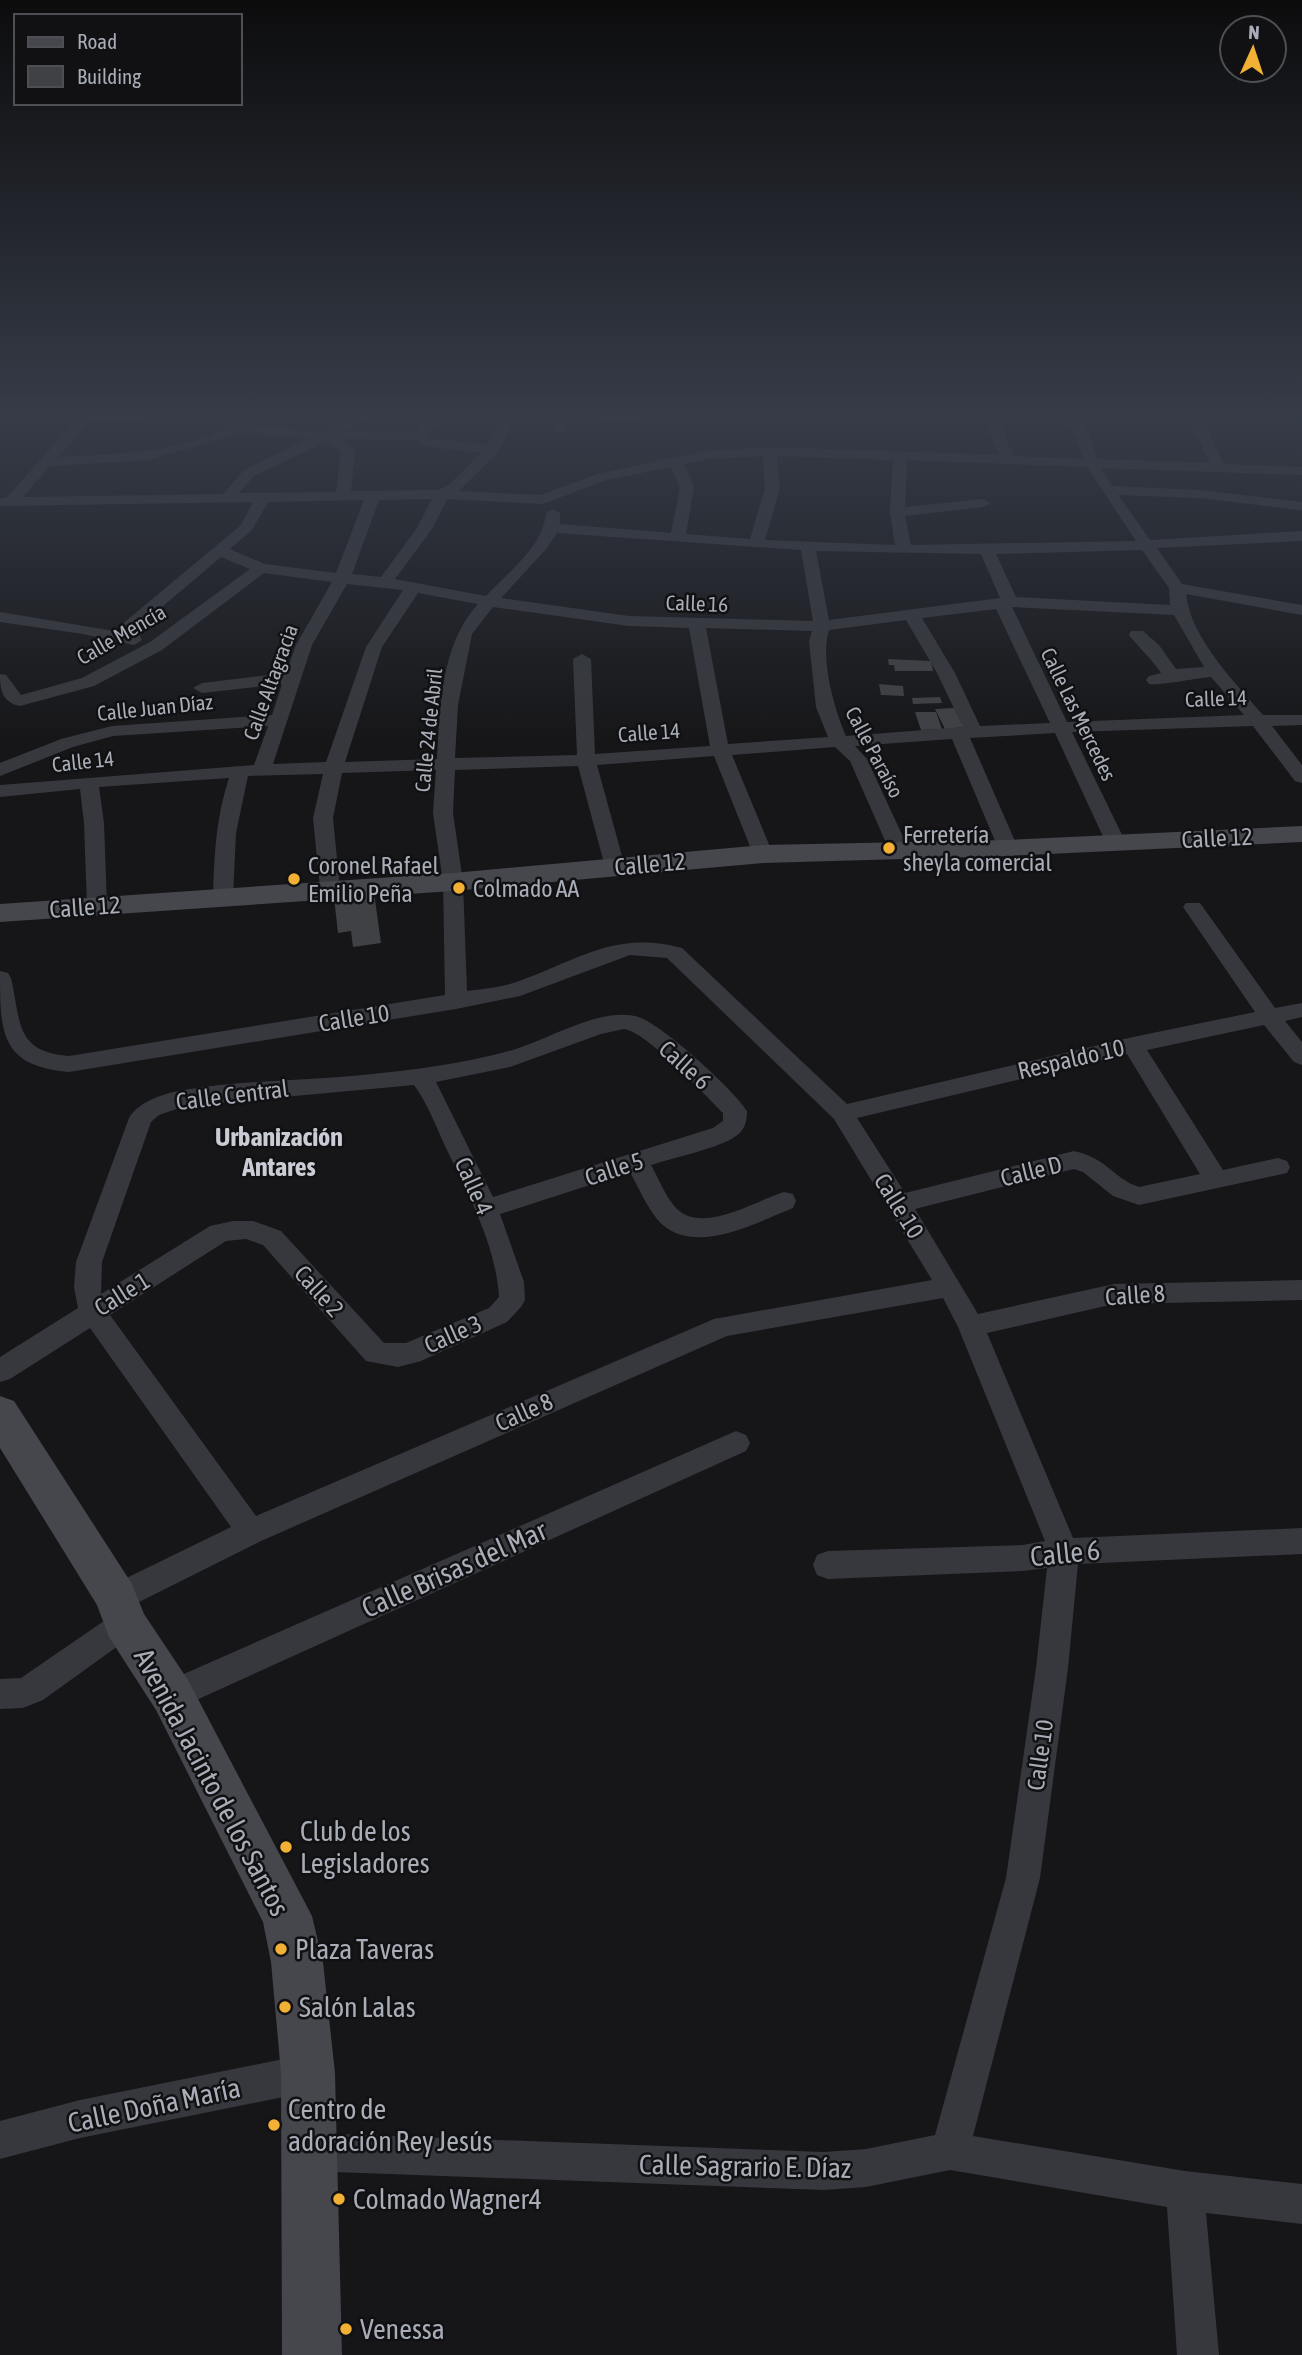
<svg xmlns="http://www.w3.org/2000/svg" width="1302" height="2355" viewBox="0 0 1302 2355" font-family="'Asap Condensed',sans-serif">
<rect width="100%" height="100%" fill="#161618"/>
<path fill="#404145" d="M888,659L931,661L933,671H895L894,665H889Z
M879,684L903,686L904,696L881,695Z
M940,697L942,703L913,704L912,698Z
M954,708L964,727L945,729L935,709Z
M915,712H936L942,729L921,730Z
M374,893L381,943L353,947L351,931L338,933L334,898Z"/>
<g fill="none" stroke-linecap="round" stroke-linejoin="round">
<path fill="#37383d" fill-rule="evenodd" d="M83,412H161L154,416L90,420L58,457C111,454 208,454 245,412H259L247,426L325,431L357,412H374L344,431L416,432L427,412H441L427,436L429,438L487,445L504,412H518L497,453L459,491L541,495L597,474L676,457L708,451L769,447L999,455L982,412H996L1013,456L1083,459L1075,434L1063,412H1077L1089,434L1097,459L1210,463L1185,412H1199L1224,464L1302,467V475L1101,468L1112,486L1200,490L1302,502V510H1299L1200,498L1118,495L1150,540L1302,531V541L1157,548L1182,584L1302,605V615L1186,594C1190,637 1236,684 1263,715H1302V725L1272,726L1302,765V783L1295,781L1253,726L1072,732L1126,843L1116,849L1106,843L1055,733L970,738L1018,848L1015,852H1001L998,848L952,739L855,746L867,759L910,852L907,856H893L890,852L850,761L835,747L732,755L773,854L770,858H756L753,854L714,756L597,765L625,867L622,871H608L605,867L578,766L455,770L453,813L463,882L467,991C481,989 496,988 510,984C574,964 610,929 682,948L847,1104L1133,1037L1255,1012L1183,907L1186,903H1200L1275,1008L1302,1003V1017L1285,1021L1302,1042V1065L1294,1062L1264,1025L1147,1050L1223,1170L1278,1158L1287,1161L1290,1167L1287,1173L1139,1205L1113,1196L1083,1172L1074,1169L915,1209L978,1314L1114,1284L1302,1280V1300L1114,1304L987,1333L1073,1538L1302,1528V1554L1078,1564L1068,1668L1040,1878L973,2136L1185,2171L1302,2184V2224L1206,2213L1219,2355H1177L1167,2207L950,2170L866,2187L824,2190L308,2171L294,2166L289,2152L294,2138L308,2133L824,2152L866,2149L935,2135L1006,1878L1036,1668L1047,1568L1023,1571L828,1579L817,1575L813,1565L817,1555L828,1551L1023,1545L1045,1541L958,1327L943,1298L727,1336L261,1541L125,1609L136,1613L140,1623L136,1633L43,1700L23,1708L0,1709V1679L21,1678L117,1612L106,1608L102,1598L106,1588L231,1527L90,1328L10,1379L0,1382V1357L78,1308L74,1287L76,1262L129,1118C139,1101 165,1093 184,1090C242,1080 304,1081 363,1075C412,1070 462,1064 509,1051C547,1041 596,1008 635,1016C658,1020 734,1090 747,1111C747,1121 745,1130 736,1136C720,1148 672,1158 651,1165C659,1179 665,1196 676,1208C702,1235 755,1201 784,1192L793,1194L796,1201L793,1208C755,1223 691,1259 657,1219C646,1205 638,1187 630,1172L500,1214L524,1282L525,1300L521,1307L507,1322L421,1361L398,1367L366,1361L263,1245L246,1239L226,1241L110,1315L256,1516L714,1319L932,1280L834,1119L667,958L630,955L520,996L456,1009L69,1072C0,1066 0,1033 0,971L8,973L11,978C21,1022 15,1052 69,1056L445,995L443,882L433,813L436,770L342,773L333,818L340,889L337,893H323L320,889L313,818L323,774L248,776L236,833L233,897L230,901H216L213,897C214,856 216,817 229,778L99,787L104,823L107,906L104,910H90L87,906L84,823L80,789L0,797V785L254,765L268,726L113,736L73,747L0,776V763L61,739L112,726L272,715L282,684L202,693L193,688L202,683L286,673L296,645L332,582L264,573L162,650L94,686L20,706C2,702 0,690 0,674L6,675L21,695L82,678L150,642L250,569L221,557L130,634L140,636L142,640L134,645L83,634L0,622V612L114,631L241,525L253,502L0,506V498L7,497ZM239,433L310,438L244,470L223,494L23,497L50,466L148,460ZM342,439L416,440L425,446L481,453L451,483L439,490L351,491L355,450ZM326,441L341,451L336,492L239,493L254,476ZM763,456L765,488L750,539L686,534L694,487L684,464L708,459ZM777,456L893,460L890,512L895,545L765,540L780,488ZM907,460L1087,467L1136,541L911,545L905,516L983,507L990,503L983,499L905,507ZM671,467L680,487L671,533L560,524V513L553,509L546,513C543,547 508,572 486,596L395,579L432,529L447,499L543,504L606,480ZM432,499L417,528L381,577L352,574L379,500ZM364,500L336,573L265,564L230,549L252,530L268,502ZM557,533L801,550L813,621L629,616L501,598L547,548ZM1142,550L1169,588L1170,605L1016,597L996,554ZM816,551L981,554L1000,598L829,620ZM347,584L403,590L366,647L326,762L273,764L312,645ZM418,593L478,604C441,644 440,707 437,759L345,762L382,647ZM493,607L629,626L689,628L710,746L595,754L591,659L582,654L573,659L577,755L455,758L458,705L472,634ZM1012,607L1174,615L1204,667L1176,669L1159,645L1143,631H1131L1129,635C1139,648 1151,658 1161,673L1149,676L1146,680L1149,684C1157,686 1198,678 1211,677L1244,715L1067,722ZM996,609L1050,723L980,726L955,673L922,618ZM906,620L937,673L963,727L846,736C834,708 820,659 829,630ZM706,628L812,631L809,641L816,707L828,737L728,744ZM624,1029C647,1032 705,1095 723,1113V1121L713,1128L493,1197L436,1082L510,1067L601,1034ZM1127,1054L1200,1174L1139,1187C1114,1179 1107,1158 1074,1151L905,1193L857,1118ZM414,1085C428,1104 436,1127 446,1148C468,1194 496,1245 499,1297L489,1308L406,1343H384L281,1231L253,1221H233L210,1226L101,1294L102,1262L151,1122L159,1115L185,1106Z
M555,412H569L565,432L560,433L553,429Z
M588,412H628L641,417C631,424 598,419 588,412Z
M753,412H964L957,416H760Z
M1290,412H1302V423L1297,422Z
M736,1431L746,1435L750,1443L746,1451L183,1706L172,1710L161,1706L156,1695L161,1684Z
M308,2054L321,2060L327,2073L321,2086L308,2092L80,2138L0,2159V2121L80,2100Z"/>
<path fill="#45474d" fill-rule="evenodd" d="M1302,826V842L1008,856L763,863L453,891L0,922V904L453,873L763,845L1008,840Z
M0,1396L14,1401L132,1584L144,1614L188,1680L312,1916L323,1962L335,2073L342,2355H282L281,2073L271,1962L263,1922L156,1710L109,1637L97,1605L0,1448Z"/>
</g>
<linearGradient id="sky" x2="0" y2="1"><stop stop-color="#0c0c0d"/><stop offset="0.56" stop-color="#363c48"/><stop offset="1" stop-color="#363c48" stop-opacity="0"/></linearGradient>
<rect width="1302" height="742" fill="url(#sky)"/>
<g fill="#f2b134" stroke="#111113" stroke-width="2.5">
<circle cx="889" cy="848" r="7"/>
<circle cx="294" cy="879" r="7"/>
<circle cx="459" cy="888" r="7"/>
<circle cx="286" cy="1847" r="7"/>
<circle cx="281" cy="1949" r="7"/>
<circle cx="285" cy="2007" r="7"/>
<circle cx="274" cy="2125" r="7"/>
<circle cx="339" cy="2199" r="7"/>
<circle cx="346" cy="2329" r="7"/>
</g>
<g text-anchor="middle" dominant-baseline="central" stroke-width="5" stroke-linejoin="round" paint-order="stroke">
<g font-size="21" fill="#a8adb8" stroke="#111113">
<text transform="translate(697 603) rotate(2)">Calle 16</text>
<text transform="translate(121 634) rotate(-30)">Calle Mencía</text>
<text transform="translate(270 682) rotate(-70)">Calle Altagracia</text>
<text transform="translate(1216 698) rotate(-2)">Calle 14</text>
<text transform="translate(155 707) rotate(-6)">Calle Juan Díaz</text>
<text transform="translate(1079 714) rotate(64)">Calle Las Mercedes</text>
<text transform="translate(428 730) rotate(-84)">Calle 24 de Abril</text>
<text transform="translate(649 732) rotate(-4)">Calle 14</text>
<text transform="translate(875 752) rotate(62)">Calle Paraíso</text>
<text transform="translate(83 761) rotate(-6)">Calle 14</text>
</g>
<g font-size="24" fill="#a8adb8" stroke="#111113" text-anchor="start">
<text x="903" y="834">Ferretería<tspan x="903" dy="28">sheyla comercial</tspan></text>
<text x="308" y="865">Coronel Rafael<tspan x="308" dy="28">Emilio Peña</tspan></text>
<text x="473" y="888">Colmado AA</text>
</g>
<g font-size="24" fill="#a8adb8" stroke="#111113">
<text transform="translate(1217 838) rotate(-3)">Calle 12</text>
<text transform="translate(650 864) rotate(-5)">Calle 12</text>
<text transform="translate(85 907) rotate(-4)">Calle 12</text>
<text transform="translate(354 1018) rotate(-9)">Calle 10</text>
<text transform="translate(1071 1059) rotate(-13)">Respaldo 10</text>
<text transform="translate(685 1065) rotate(42)">Calle 6</text>
<text transform="translate(232 1095) rotate(-7)">Calle Central</text>
<text transform="translate(614 1169) rotate(-18)">Calle 5</text>
<text transform="translate(1031 1171) rotate(-14)">Calle D</text>
<text transform="translate(474 1186) rotate(66)">Calle 4</text>
<text transform="translate(899 1206) rotate(58)">Calle 10</text>
<text transform="translate(319 1291) rotate(48)">Calle 2</text>
<text transform="translate(122 1294) rotate(-32)">Calle 1</text>
<text transform="translate(1135 1295) rotate(-4)">Calle 8</text>
<text transform="translate(453 1334) rotate(-24)">Calle 3</text>
<text transform="translate(524 1412) rotate(-24)">Calle 8</text>
<text transform="translate(1040 1755) rotate(-82)">Calle 10</text>
</g>
<g font-size="26" font-weight="bold" fill="#c9ccd4" stroke="#111113">
<text x="279" y="1137">Urbanización<tspan x="279" dy="30">Antares</tspan></text>
</g>
<g font-size="28" fill="#a8adb8" stroke="#111113">
<text transform="translate(1065 1553) rotate(-6)">Calle 6</text>
<text transform="translate(454 1569) rotate(-24)">Calle Brisas del Mar</text>
<text transform="translate(212 1782) rotate(62)">Avenida Jacinto de los Santos</text>
<text transform="translate(154 2105) rotate(-12)">Calle Doña María</text>
<text transform="translate(745 2166) rotate(1)">Calle Sagrario E. Díaz</text>
</g>
<g font-size="28" fill="#a8adb8" stroke="#111113" text-anchor="start">
<text x="300" y="1831">Club de los<tspan x="300" dy="32">Legisladores</tspan></text>
<text x="295" y="1949">Plaza Taveras</text>
<text x="299" y="2007">Salón Lalas</text>
<text x="288" y="2109">Centro de<tspan x="288" dy="32">adoración Rey Jesús</tspan></text>
<text x="353" y="2199">Colmado Wagner4</text>
<text x="360" y="2329">Venessa</text>
</g>
</g>
<rect x="14" y="14" width="228" height="91" fill="#111113" stroke="#4d4f55" stroke-width="2"/>
<rect x="28" y="37" width="35" height="10" fill="#45474d" stroke="#4d4f55" stroke-width="2"/>
<text x="77" y="49" font-size="21" fill="#a8adb8">Road</text>
<rect x="28" y="66" width="35" height="21" fill="#404145" stroke="#4d4f55" stroke-width="2"/>
<text x="77" y="84" font-size="21" fill="#a8adb8">Building</text>
<g transform="translate(1253 49) rotate(3)"><circle r="33" fill="#111113" stroke="#4d4f55" stroke-width="2"/>
<path d="M0-5L12 26L0 18L-12 26Z" fill="#f2b134"/>
<text y="-10" font-size="19" font-weight="bold" text-anchor="middle" fill="#a8adb8">N</text>
</g>
</svg>
